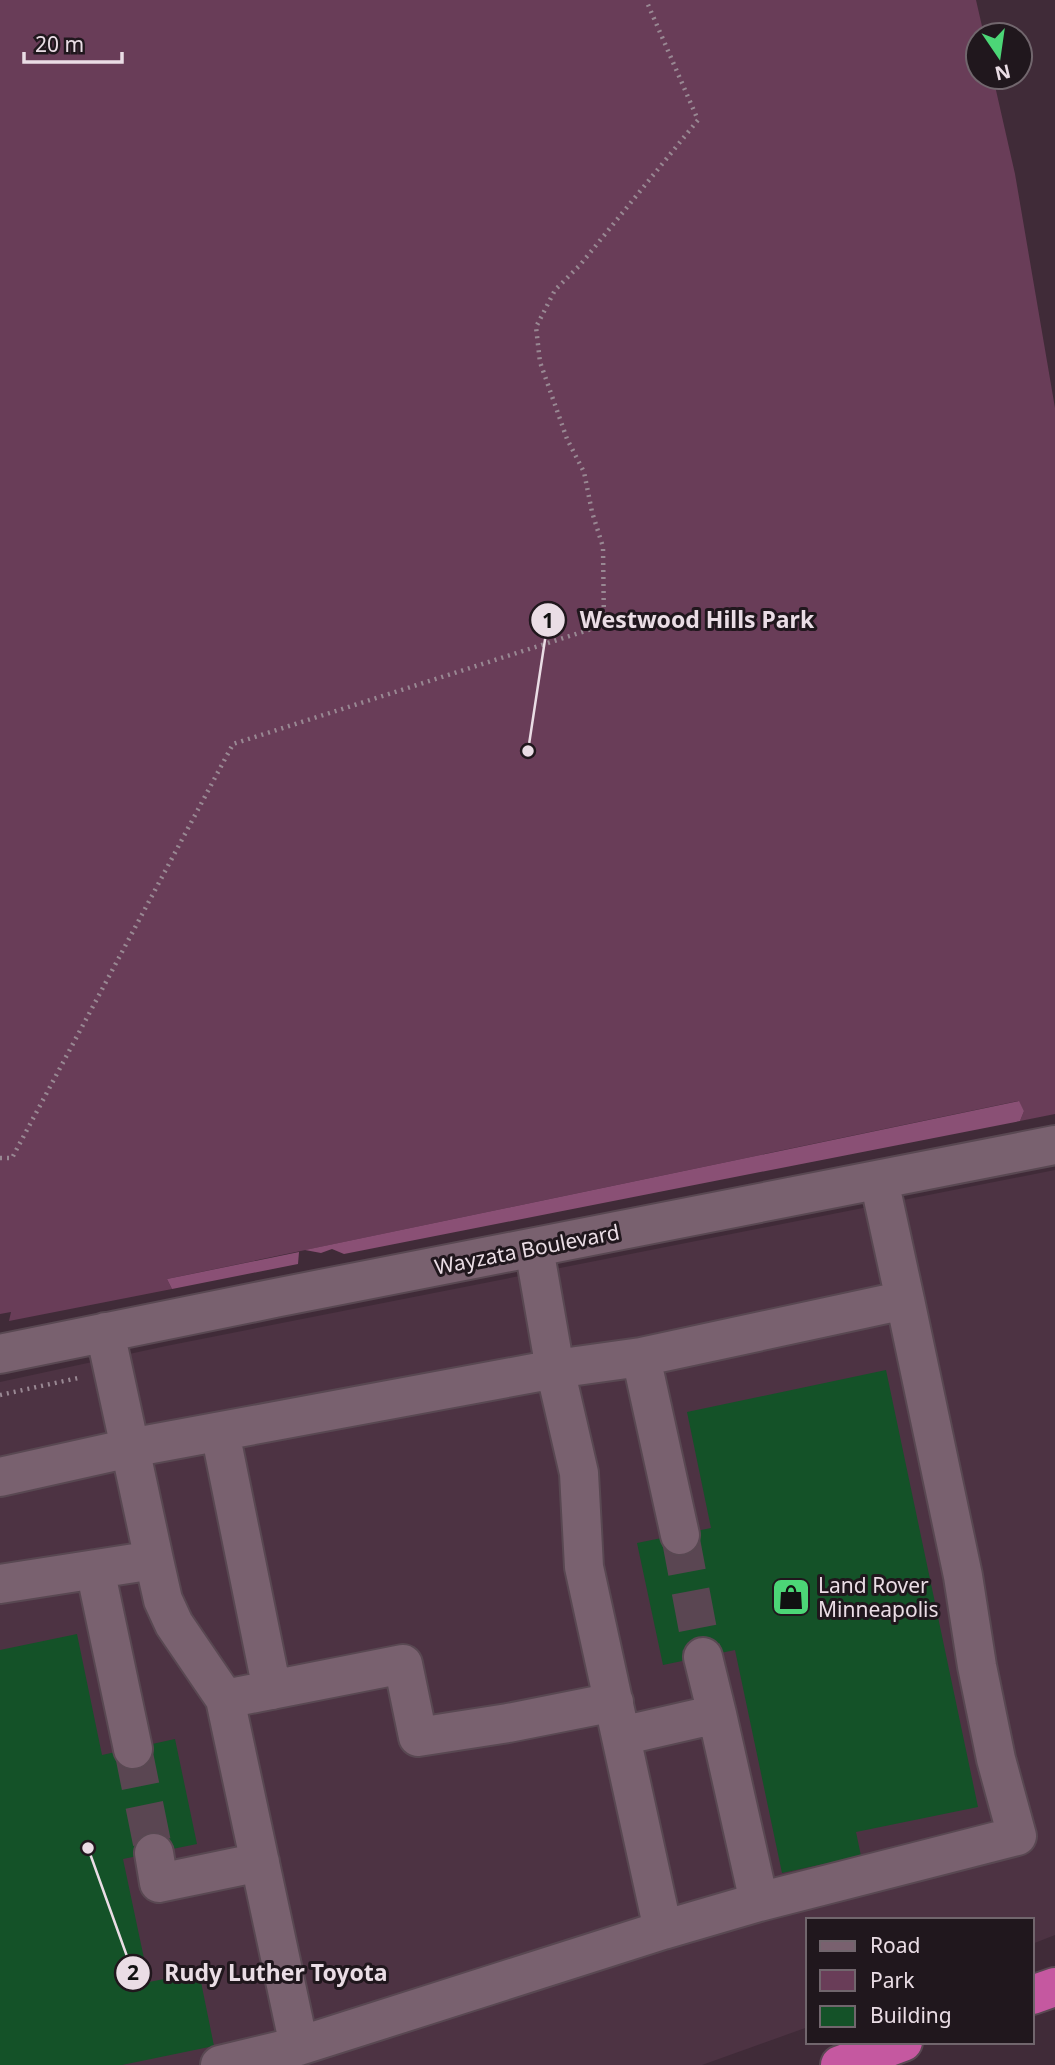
<svg xmlns="http://www.w3.org/2000/svg" width="1055" height="2065" viewBox="0 0 1055 2065" font-family="'Noto Sans',sans-serif">
<rect width="100%" height="100%" fill="#402b38"/>
<path fill="#4d3343" d="M1055,1170V1935L1032,1944V1920H808V2027L702,2065H0V1382L166,1346Z"/>
<path fill="#693d58" d="M0,0H976L984,35H978V77H993L1015,174L1055,408V1114L1020,1121L1024,1111L1018,1101L167,1279L172,1289L9,1321L11,1312L0,1314Z"/>
<path fill="#8a5075" d="M1019,1101L1024,1111L1020,1121L344,1254L332,1249L321,1253L305,1250Z
M299,1252L298,1264L172,1289L167,1279Z"/>
<path fill="#145228" d="M886,1370L978,1807L856,1832L861,1856L782,1873L735,1650L663,1665L637,1543L711,1528L687,1412Z
M77,1634L102,1755L175,1739L197,1844L123,1859L149,1982L199,1972L214,2046L122,2065H0V1650Z"/>
<g fill="none" stroke-linecap="round" stroke-linejoin="round">
<path stroke="#5a4652" stroke-width="38" stroke-dasharray="38 19" stroke-linecap="butt" d="M680,1535L703,1657
M133,1749L154,1853"/>
<defs>
<path id="minor" d="M534,1248L555,1369L579,1473L584,1567L663,1930
M0,1354L275,1298L1055,1145
M641,1357L680,1535
M220,1432L272,1690
M0,1477L130,1448L105,1332
M154,1560L130,1448L555,1369L641,1357L905,1300L879,1180
M95,1569L133,1749
M0,1584L154,1560L163,1600L174,1624L225,1699L299,2046L220,2065
M703,1657L717,1714
M225,1699L403,1664L418,1737L508,1723L614,1702
M621,1736L717,1714L759,1902
M154,1853L159,1883L260,1862
M299,2046L663,1930L759,1902L1017,1836L996,1759L977,1666L963,1576L905,1300"/>
<path id="highway" d="M1032,1995L1055,1987
M840,2065L903,2042"/>
</defs>
<use href="#minor" stroke="#594852" stroke-width="42"/>
<use href="#highway" stroke="#594852" stroke-width="42"/>
<path stroke="#998893" stroke-width="4.5" stroke-dasharray="2 5" stroke-linecap="butt" d="M0,1158H12L233,744L604,625L603,547L592,512L584,472L567,439L540,362L536,327L555,290L580,265L698,120L646,0
M0,1395L78,1378"/>
<use href="#minor" stroke="#79616f" stroke-width="38"/>
<use href="#highway" stroke="#c558a0" stroke-width="38"/>
</g>
<defs>
<symbol id="shop-square" viewBox="-11 -11 22 22"><rect x="-9" y="-9" width="18" height="18" rx="4" fill="#4cd677" stroke="#20171d"/><path d="M-5-2.5h2.3a2.7 3.5 0 0 1 5.4 0H5L5.5 6h-11ZM-1.5-2.5h3a1.5 2.3 0 0 0-3 0Z" fill="#111"/></symbol>
</defs>
<g fill-rule="evenodd">
<use href="#shop-square" x="769" y="1575" width="44" height="44"/>
</g>
<g text-anchor="middle" dominant-baseline="central" stroke-width="6" stroke-linejoin="round" paint-order="stroke">
<g font-size="21" fill="#eadde5" stroke="#20171d">
<text transform="translate(527 1249) rotate(-11)">Wayzata Boulevard</text>
</g>
<g font-size="21" fill="#eadde5" stroke="#20171d" text-anchor="start">
<text x="818" y="1585">Land Rover<tspan x="818" dy="24">Minneapolis</tspan></text>
</g>
</g>
<path fill="none" stroke="#eadde5" stroke-width="2.5" d="M528 751L548 620M88 1848L133 1973"/>
<g fill="#eadde5" stroke="#20171d" stroke-width="2.5">
<circle cx="528" cy="751" r="7"/>
<circle cx="88" cy="1848" r="7"/>
<circle cx="548" cy="620" r="18"/>
<circle cx="133" cy="1973" r="18"/>
</g>
<g font-size="21" text-anchor="middle" font-weight="bold" fill="#111">
<text x="548" y="628">1</text>
<text x="133" y="1980">2</text>
</g>
<g font-size="23" text-anchor="middle" font-weight="bold" fill="#eadde5" stroke="#20171d" stroke-width="6" stroke-linejoin="round" paint-order="stroke">
<text x="697" y="628">Westwood Hills Park</text>
<text x="276" y="1981">Rudy Luther Toyota</text>
</g>
<rect x="806" y="1918" width="228" height="126" fill="#20171d" stroke="#71666d" stroke-width="2"/>
<rect x="820" y="1941" width="35" height="10" fill="#79616f" stroke="#71666d" stroke-width="2"/>
<text x="870" y="1953" font-size="21" fill="#eadde5">Road</text>
<rect x="820" y="1970" width="35" height="21" fill="#693d58" stroke="#71666d" stroke-width="2"/>
<text x="870" y="1988" font-size="21" fill="#eadde5">Park</text>
<rect x="820" y="2006" width="35" height="21" fill="#145228" stroke="#71666d" stroke-width="2"/>
<text x="870" y="2023" font-size="21" fill="#eadde5">Building</text>
<g transform="translate(999 56) rotate(167)"><circle r="33" fill="#20171d" stroke="#71666d" stroke-width="2"/>
<path d="M0-5L12 26L0 18L-12 26Z" fill="#4cd677"/>
<text y="-10" font-size="19" font-weight="bold" text-anchor="middle" fill="#eadde5">N</text>
</g>
<path d="M24 52v10h98v-10" fill="none" stroke="#eadde5" stroke-width="3.5"/>
<text x="35" y="52" font-size="21" fill="#eadde5" stroke="#20171d" stroke-width="5" paint-order="stroke">20 m</text>
</svg>
